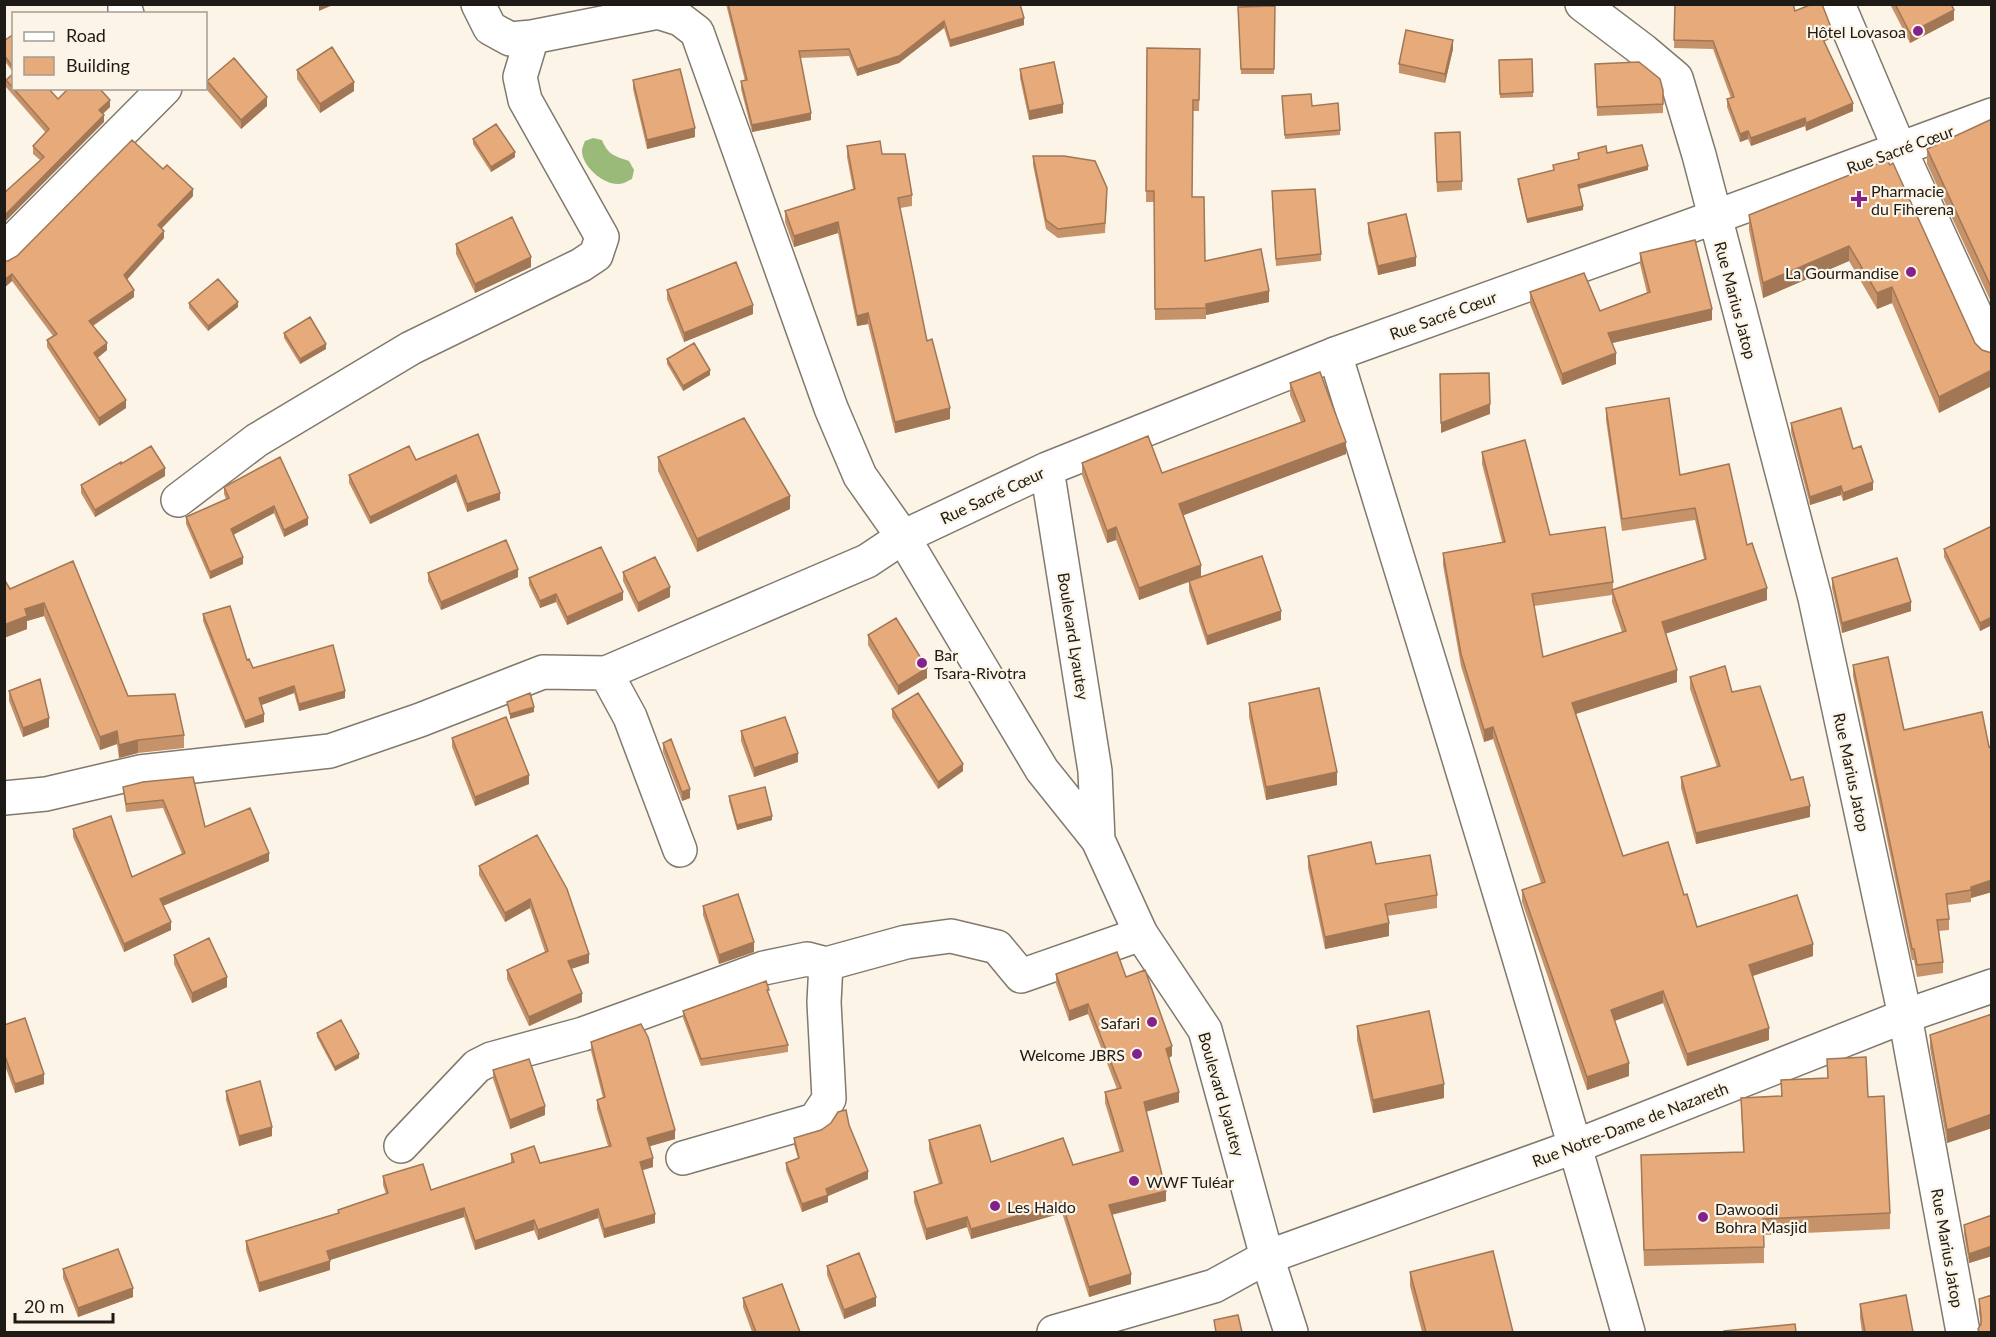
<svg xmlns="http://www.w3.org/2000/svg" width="1996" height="1337" viewBox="0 0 1996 1337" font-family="Lato,sans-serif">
<rect width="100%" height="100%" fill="#fcf4e6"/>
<path fill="#9aba7a" d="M593,138L602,140C608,155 615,156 629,161L634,170L632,179C629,180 627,182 624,183C607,189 582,167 582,151C582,149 584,143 585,141Z"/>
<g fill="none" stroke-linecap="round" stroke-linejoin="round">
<defs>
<path id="minor" d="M125,4V11L127,14
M478,4L490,28L510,39L532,37L658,12L680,19L697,32L831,408L860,476L903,537L867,561L606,673
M1582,4L1644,51L1676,78L1699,155L1815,598L1905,1016L1963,1332
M1900,150L1992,350
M4,250L165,88
M1335,354C1435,680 1536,1005 1628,1332
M178,500L257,440L411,348L581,265L596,255L602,237L525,100L520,77L532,37
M4,798L46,794L140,772L330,751L420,720L543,672L606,673L630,717L680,850
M401,1146L477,1066L491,1059L583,1034L764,968L807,959L826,964
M683,1158L815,1120L829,1099L824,1002L826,964L906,942L951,936L997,947L1021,976L1141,934
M1054,1332L1214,1286L1267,1257L1576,1146L1905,1016L1992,986"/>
<path id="tertiary" d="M1838,4L1900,150
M1047,469L1095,771L1098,840
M1291,1332L1267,1257L1205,1030L1141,934L1098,840L1042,770L903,537L1047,469L1335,354L1715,217L1992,115"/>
</defs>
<use href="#minor" stroke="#80796d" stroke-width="36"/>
<use href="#tertiary" stroke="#80796d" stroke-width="36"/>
<use href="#minor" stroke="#fff" stroke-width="33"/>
<use href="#tertiary" stroke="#fff" stroke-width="33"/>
</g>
<path fill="#c6926a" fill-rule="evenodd" d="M726,4H1020L1024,25L950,47L944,28L899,63L857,76L849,56L800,58L811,120L752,132L741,89V81H745Z
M1675,4L1795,11L1832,38L1824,41L1853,111L1806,131L1805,126L1751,146L1748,139L1740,142L1727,107V99L1731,98L1713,49L1674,48Z
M1890,4H1951L1954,20L1910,43Z
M1275,6L1274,74H1241L1238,7Z
M14,34V70L12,71L4,60V41Z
M1147,48L1200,49L1199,111H1193L1192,197L1205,261L1269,302L1206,315V319L1155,320L1154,202H1146Z
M1453,49L1445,83L1399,73V64Z
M1532,59L1533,97L1500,98L1499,60Z
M1595,64L1663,90V113L1597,116Z
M1020,69L1063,113L1029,120L1020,78Z
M297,70L354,91L320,113L297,79Z
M6,80L58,99L110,107L103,114L104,122L40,160L33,154V146L46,133L6,87Z
M633,80L695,137L647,149L633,89Z
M207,81L267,106L241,129L207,90Z
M1282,100L1312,106L1340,130V135L1285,139Z
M1992,119V304L1927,164V149Z
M473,139L515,157L491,172L473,144Z
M1435,142L1462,181V190L1437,192Z
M847,146L882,154L912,195V206L900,208L927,341L950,419L895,433L868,324L857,326L838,233L794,247L785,222V211L853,189L847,157Z
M1578,153H1607L1648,170L1579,189L1583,210L1527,223L1518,183V179L1553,171V165L1578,159Z
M1033,156L1107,197L1105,233L1058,238L1046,229L1033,165Z
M1887,160L1975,343L1939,413L1892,303L1877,309L1849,261L1763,298L1749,230V215Z
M193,196L162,228L164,238L127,279L134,297L93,326L107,350L97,358L126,408L99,426L47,347V340L53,336L12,281L4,288V261H8Z
M1272,198L1321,254V261L1276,266Z
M1368,223L1416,266L1378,275L1368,233Z
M456,244L531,267L475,293L456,254Z
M1640,253L1712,320L1612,343L1616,364L1562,385L1530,304V292L1600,311L1647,293L1640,264Z
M667,290L753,314L684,342L667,299Z
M189,303L238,307L208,331L189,308Z
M284,333L326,349L300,364L284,338Z
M667,359L710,375L683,391L667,364Z
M1290,383L1346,454L1183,515L1201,577L1281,620L1207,645L1189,591V582L1139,600L1116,540L1107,543L1082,475V463L1162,473L1301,422L1290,395Z
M1606,408L1680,475L1747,545L1767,600L1666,633L1677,682L1576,714L1623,856L1684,895L1697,927L1813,956L1753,976L1769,1040L1687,1066L1663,1003L1615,1021L1629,1076L1587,1090L1522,902V890L1541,883L1493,739L1484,742L1461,666L1443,565V553L1502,542L1482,464V452L1550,535L1613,582V589L1704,559L1695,520L1622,531L1606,420ZM1612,595V602L1622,632L1543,657L1534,606Z
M1791,423L1873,490L1843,501L1841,495L1810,505L1791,432Z
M478,434L500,500L467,512L456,482L370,524L349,483V475L416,460Z
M280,457L308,525L284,537L274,513L233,535L243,564L210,579L186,524V517L226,499L224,494V487Z
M658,457L790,509L697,552L658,471Z
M121,464L165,476L95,517L81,493V485Z
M1992,526V625L1980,631L1944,557V549Z
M73,561L128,696L184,735V748L138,753L119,758L117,744L100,750L44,616L27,621V629L4,638V579L10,589Z
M623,572L670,597L638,612L623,581Z
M428,573L518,577L441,610L428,581Z
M529,578L623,600L567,625L556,602L540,608L529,585Z
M1832,578L1911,611L1842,633L1832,588Z
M203,614L247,660L253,668L345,698L299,711L294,693L261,705L264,722L245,728L203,621Z
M868,635L927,678L898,695L868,645Z
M1853,665L1904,730L1989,747L1992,746V892L1971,898V902L1947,905L1949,919V930L1939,931L1943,962V973L1917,977L1914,960H1912L1853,676Z
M1690,677L1732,692L1791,780L1810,817L1696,844L1681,788V777L1717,767L1690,689Z
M9,691L49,727L23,737L9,701Z
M1249,703L1337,785L1266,800L1249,717Z
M892,709L963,771L938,789L892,717Z
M741,731L798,762L754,777L741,741Z
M452,738L529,784L475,806L452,747Z
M663,743L690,798L682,801L663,752Z
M143,782L205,827L269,861L163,906L171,930L124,952L73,837V829L132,877L182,854L163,808L126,812L123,787Z
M729,796L772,820L737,830L729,801Z
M537,835L589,963L571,969L582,1002L529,1026L507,979V970L545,952L530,908L505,922L479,875V866Z
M1308,856L1376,864L1437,895V908L1387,916L1389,936L1325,949L1308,868Z
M703,906L754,952L719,964L703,915Z
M174,955L227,987L192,1003L174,964Z
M1056,974L1126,977L1172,1056L1169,1058L1179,1102L1146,1112L1166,1201L1112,1215L1131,1284L1089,1297L1062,1213L971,1239L967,1227L926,1240L914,1202V1192L939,1184L929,1150V1140L991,1162L1073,1165L1120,1152L1105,1103V1092L1117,1089L1088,1014L1069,1021L1056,984Z
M769,996L788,1045V1052L701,1066L683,1018V1011Z
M1992,1014V1128L1947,1143L1930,1048V1035Z
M4,1025L44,1084L15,1093L4,1063Z
M1357,1026L1444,1098L1373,1113L1357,1040Z
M317,1033L359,1058L335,1071L317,1037Z
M591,1042L675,1139L650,1146L653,1167L642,1170L655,1223L604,1238L598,1218L538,1240L534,1230L475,1250L464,1217L330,1260V1270L259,1292L246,1250V1241L338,1213V1210L386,1194L383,1185V1176L431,1190L511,1163V1154L540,1163L608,1146L597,1109V1100L603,1098L591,1051Z
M1827,1059L1868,1097L1890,1213V1229L1764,1235V1263L1644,1266L1641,1170L1743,1152L1741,1098L1781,1096V1080L1827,1078Z
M493,1070L545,1115L510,1129L493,1079Z
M226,1091L272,1136L239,1146L226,1100Z
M849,1125L868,1179L828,1196V1202L802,1212L786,1170V1163L798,1158L794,1145V1138Z
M1992,1215V1256L1969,1263L1964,1234V1225Z
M827,1266L876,1306L844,1319L827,1275Z
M63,1269L133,1297L78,1317L63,1278Z
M1410,1272L1513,1332H1422L1410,1286Z
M743,1298L800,1332H752L743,1307Z
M1979,1299L1992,1332H1978V1329L1981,1324L1979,1313Z
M1860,1304L1913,1332H1862L1860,1318Z"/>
<path fill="#a17756" d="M319,4H335L319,11Z
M1954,10V20L1910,43V33Z
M1024,18V25L950,47V40Z
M944,21V28L899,63L857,76V69Z
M1832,30V38L1821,43V35Z
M1453,40V49L1445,83V74Z
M354,82V91L320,113V104Z
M267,97V106L241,129V120Z
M110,100V107L99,117V110Z
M1853,103V111L1806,131V123Z
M1063,104V113L1029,120V111Z
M811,113V120L752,132V125Z
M104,115V122L4,223V216Z
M1805,118V126L1751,146V138Z
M695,128V137L647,149V140Z
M1748,131V139L1740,142V134Z
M515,152V157L491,172V167Z
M1648,166V170L1578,189V185Z
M193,189V196L158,232V225Z
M1583,206V210L1527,223V219Z
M838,222V233L794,247V236Z
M164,231V238L124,283V275Z
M1849,246V261L1763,298V283Z
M531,257V267L475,293V284Z
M1416,257V266L1378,275V266Z
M12,274V281L4,288V280Z
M1892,287V303L1877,309V293Z
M134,290V297L89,328V321Z
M1269,291V302L1206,315V304Z
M238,302V307L208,331V326Z
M753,305V314L684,342V333Z
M1712,309V320L1608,344V333Z
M868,313V324L857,326V316Z
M107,343V350L94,361V353Z
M326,344V349L300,364V359Z
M1616,353V364L1562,385V374Z
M710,370V375L683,391V386Z
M1992,370V386L1939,413V397Z
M126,400V408L99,426V418Z
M1490,404V414L1441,433V423Z
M950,408V419L895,433V422Z
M6,420V429L4,430V421Z
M1346,442V454L1179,517V504Z
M165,468V476L95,517V510Z
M456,475V482L370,524V517Z
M1873,482V490L1843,501V493Z
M1841,486V495L1810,505V497Z
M500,493V500L467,512V504Z
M790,496V509L697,552V539Z
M274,506V513L231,536V529Z
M308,518V525L284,537V530Z
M1116,527V540L1107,543V531Z
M6,555V568L4,569V556Z
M243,557V564L210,579V572Z
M1201,565V577L1139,600V588Z
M518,569V577L441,610V602Z
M670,587V597L638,612V603Z
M1767,588V600L1662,635V622Z
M623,592V600L567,625V617Z
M556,594V602L540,608V601Z
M1911,602V611L1842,633V623Z
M44,603V616L27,621V629L4,638V625L25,609Z
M1281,611V620L1207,645V636Z
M1992,617V625L1980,631V623Z
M927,668V678L898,695V686Z
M1677,670V682L1572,715V703Z
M294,686V693L259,706V698Z
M345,691V698L299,711V704Z
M534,707V712L510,719V714Z
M264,714V722L245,728V721Z
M49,718V727L23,737V728Z
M1493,727V739L1484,742V730Z
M117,731V744L100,750V737Z
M138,740V753L119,758V745Z
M798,753V762L754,777V768Z
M963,764V771L938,789V782Z
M1337,772V785L1266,800V787Z
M529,775V784L475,806V797Z
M690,789V798L682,801V792Z
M1810,806V817L1696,844V833Z
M772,816V820L737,830V825Z
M269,853V861L160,907V899Z
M1992,880V892L1971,898V887Z
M530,899V908L505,922V913Z
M171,922V930L124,952V944Z
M1389,923V936L1325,949V937Z
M754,942V952L719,964V955Z
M1813,944V956L1749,977V965Z
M589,954V963L568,970V961Z
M227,977V987L192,1003V993Z
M1663,991V1003L1611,1022V1010Z
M582,993V1002L529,1026V1017Z
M1088,1004V1014L1069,1021V1011Z
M1769,1028V1040L1687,1066V1054Z
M1172,1046V1056L1166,1059V1049Z
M359,1054V1058L335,1071V1067Z
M1629,1063V1076L1587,1090V1077Z
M44,1074V1084L15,1093V1084Z
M1444,1084V1098L1373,1113V1100Z
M1179,1092V1102L1144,1112V1102Z
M545,1106V1115L510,1129V1120Z
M1992,1114V1128L1947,1143V1130Z
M272,1127V1136L239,1146V1136Z
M675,1130V1139L647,1147V1138Z
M653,1158V1167L640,1171V1162Z
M868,1171V1179L828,1196V1202L802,1212V1204L826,1189Z
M1166,1191V1201L1109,1215V1205Z
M1062,1203V1213L971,1239V1229Z
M464,1208V1217L327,1261V1251Z
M598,1209V1218L538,1240V1230Z
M655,1214V1223L604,1238V1229Z
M967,1217V1227L926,1240V1229Z
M534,1220V1230L475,1250V1241Z
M1992,1246V1256L1969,1263V1254Z
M330,1261V1270L259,1292V1283Z
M1131,1274V1284L1089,1297V1287Z
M133,1288V1297L78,1317V1308Z
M876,1297V1306L844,1319V1310Z"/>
<path fill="#e6aa7b" stroke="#a17756" stroke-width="1.5" d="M728,4H1020L1024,18L950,40L944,21L899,56L857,69L849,49L799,51L811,113L752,125L741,81L747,80Z
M1675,4H1793L1795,11L1812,4H1822L1832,30L1821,35L1853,103L1806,123L1805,118L1751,138L1748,131L1740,134L1727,99L1734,97L1713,41L1674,40Z
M1895,4H1951L1954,10L1910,33Z
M1275,6L1274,69H1241L1238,7Z
M1406,30L1453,40L1445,74L1399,64Z
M14,34V65L12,66L4,55V41Z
M332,47L354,82L320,104L297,70Z
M1147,48L1200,49L1199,100H1193L1192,197H1204L1205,261L1261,249L1269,291L1206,304V308L1155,309L1154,191H1146Z
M234,58L267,97L241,120L207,81Z
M1532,59L1533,92L1500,94L1499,60Z
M1054,62L1063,104L1029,111L1020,69Z
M1639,62L1660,79L1663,90V104L1597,107L1595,64Z
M680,69L695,128L647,140L633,80Z
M14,73V88H48L58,99L69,88H99L110,100L99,110L104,115L4,216V193L44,157L33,146L49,129L6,80Z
M1311,94L1312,106L1338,103L1340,130L1285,135L1282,96Z
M1992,119V289L1927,149Z
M496,124L515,152L491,167L473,139Z
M1460,132L1462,181L1437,182L1435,133Z
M132,140L163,169L167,165L193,189L158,225L164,231L124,275L134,290L89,321L107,343L94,353L126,400L99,418L47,340L57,334L12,274L4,280V261H8L17,256Z
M880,141L882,154H905L912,195L898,198L927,341L932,339L950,408L895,422L868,313L857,316L838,222L794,236L785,211L855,189L847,146Z
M1642,145L1648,166L1578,185L1583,206L1527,219L1518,179L1554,170L1553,165L1579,159L1578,153L1606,146L1607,153Z
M1033,156H1064L1095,161L1107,188L1105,223L1058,229L1046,220Z
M1887,160L1890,165L1893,163L1975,343L1982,350L1992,353V370L1939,397L1892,287L1877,293L1849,246L1763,283L1749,215Z
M1315,189L1321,254L1276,259L1272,191Z
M1406,214L1416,257L1378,266L1368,223Z
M512,217L531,257L475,284L456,244Z
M1695,240L1712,309L1608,333L1616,353L1562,374L1530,292L1584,273L1600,311L1650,292L1640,253Z
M736,262L753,305L684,333L667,290Z
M218,279L238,302L208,326L189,303Z
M310,317L326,344L300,359L284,333Z
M694,343L710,370L683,386L667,359Z
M1320,372L1346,442L1179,504L1201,565L1139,588L1116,527L1107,531L1082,463L1148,436L1162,473L1305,421L1290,383Z
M1489,373L1490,404L1441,423L1440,374Z
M1669,398L1680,475L1729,464L1747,545L1752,543L1767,588L1662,622L1677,670L1572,703L1623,856L1668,842L1684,895L1687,894L1697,927L1797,895L1813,944L1749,965L1769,1028L1687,1054L1663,991L1611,1010L1629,1063L1587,1077L1522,890L1545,882L1493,727L1484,730L1461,654L1443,553L1505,542L1482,452L1525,440L1550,535L1605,527L1613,582L1532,594L1543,657L1626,631L1612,590L1706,559L1695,508L1622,519L1606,408Z
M1841,408L1853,449L1861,446L1873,482L1843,493L1841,486L1810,497L1791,423Z
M744,418L790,496L697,539L658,457Z
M478,434L500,493L467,504L456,475L370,517L349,475L409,446L416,460Z
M151,446L165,468L95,510L81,485L121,462V464Z
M280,457L308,518L284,530L274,506L231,529L243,557L210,572L186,517L229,498L224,487Z
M1992,526V617L1980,623L1944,549Z
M506,540L518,569L441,602L428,573Z
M601,547L623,592L567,617L556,594L540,601L529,578Z
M1262,556L1281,611L1207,636L1189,581Z
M655,557L670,587L638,603L623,572Z
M1897,558L1911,602L1842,623L1832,578Z
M73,561L128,696L175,694L184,735L138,740L119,745L117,731L100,737L44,603L25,609L27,616L4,625V579L10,589Z
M230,606L247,660L249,659L253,668L333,645L345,691L299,704L294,686L259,698L264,714L245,721L203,614Z
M896,618L927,668L898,686L868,635Z
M1888,657L1904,730L1982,712L1989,747L1992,746V880L1971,887V890L1946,894L1949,919L1937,920L1943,962L1917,965L1914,949H1912L1853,665Z
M1725,666L1732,692L1760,686L1791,780L1803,777L1810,806L1696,833L1681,777L1720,766L1690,677Z
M40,679L49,718L23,728L9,691Z
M1319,688L1337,772L1266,787L1249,703Z
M530,693L534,707L510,714L507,702Z
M918,693L963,764L938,782L892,709Z
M506,717L529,775L475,797L452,738Z
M785,717L798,753L754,768L741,731Z
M671,739L690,789L682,792L663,743Z
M193,777L205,827L250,808L269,853L160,899L171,922L124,944L73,829L111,816L132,877L185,853L163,800L126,804L123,787L143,782Z
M765,787L772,816L737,825L729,796Z
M537,835L567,889L589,954L568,961L582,993L529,1017L507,970L548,951L530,899L505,913L479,866Z
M1371,842L1376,864L1430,855L1437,895L1385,904L1389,923L1325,937L1308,856Z
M738,894L754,942L719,955L703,906Z
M209,938L227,977L192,993L174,955Z
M1117,952L1126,977L1145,970L1172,1046L1166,1049L1179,1092L1144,1102L1166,1191L1109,1205L1131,1274L1089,1287L1062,1203L971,1229L967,1217L926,1229L914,1192L942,1183L929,1140L980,1125L991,1162L1063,1138L1073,1165L1123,1151L1105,1092L1121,1088L1088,1004L1069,1011L1056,974Z
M766,981L769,990H767L788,1045L701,1059L683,1011Z
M1429,1011L1444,1084L1373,1100L1357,1026Z
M1992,1014V1114L1947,1130L1930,1035Z
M25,1018L44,1074L15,1084L4,1053V1025Z
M341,1020L359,1054L335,1067L317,1033Z
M641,1024L648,1037L675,1130L647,1138L653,1158L640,1162L655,1214L604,1229L598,1209L538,1230L534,1220L475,1241L464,1208L327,1251L330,1261L259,1283L246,1241L339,1213L338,1210L388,1193L383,1176L423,1164L431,1190L514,1162L511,1154L534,1146L540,1163L611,1146L597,1100L605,1097L591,1042Z
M1866,1057L1868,1097L1884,1096L1890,1213L1763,1219L1764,1247L1644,1250L1641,1155L1744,1152L1741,1098L1782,1096L1781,1080L1828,1078L1827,1059Z
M529,1059L545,1106L510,1120L493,1070Z
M260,1081L272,1127L239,1136L226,1091Z
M846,1110L849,1125L868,1171L826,1189L828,1195L802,1204L786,1163L799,1158L794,1138L821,1130L831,1123L838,1112Z
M1992,1215V1246L1969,1254L1964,1225Z
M118,1249L133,1288L78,1308L63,1269Z
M1493,1251L1513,1332H1426L1410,1272Z
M859,1253L876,1297L844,1310L827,1266Z
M782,1284L800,1332H756L743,1298Z
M1906,1295L1913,1332H1865L1860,1304Z
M1992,1295V1332H1979L1978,1329L1981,1324V1316L1979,1299Z
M1238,1315L1242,1332H1216L1214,1320Z
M1795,1324L1796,1332H1724V1331Z"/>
<g fill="#84228b" stroke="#fcf4e6" stroke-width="2">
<circle cx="1918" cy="31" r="6"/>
<path d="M1856 190h6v6h6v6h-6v6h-6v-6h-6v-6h6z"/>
<circle cx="1911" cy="272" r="6"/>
<circle cx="922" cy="663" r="6"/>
<circle cx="1152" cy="1022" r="6"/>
<circle cx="1137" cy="1054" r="6"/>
<circle cx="1134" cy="1181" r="6"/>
<circle cx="995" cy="1206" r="6"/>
<circle cx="1703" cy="1217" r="6"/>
</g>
<g text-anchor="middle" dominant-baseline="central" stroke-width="4.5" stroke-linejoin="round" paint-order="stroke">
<g font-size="16" fill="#1e1b16" stroke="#fcf4e6" text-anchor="start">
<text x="1906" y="31" text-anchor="end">Hôtel Lovasoa</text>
<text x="1871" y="190">Pharmacie<tspan x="1871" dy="18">du Fiherena</tspan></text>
<text x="1899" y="272" text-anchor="end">La Gourmandise</text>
<text x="934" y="654">Bar<tspan x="934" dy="18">Tsara-Rivotra</tspan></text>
<text x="1140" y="1022" text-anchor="end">Safari</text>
<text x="1125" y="1054" text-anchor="end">Welcome JBRS</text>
<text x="1146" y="1181">WWF Tuléar</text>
<text x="1007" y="1206">Les Haldo</text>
<text x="1715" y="1208">Dawoodi<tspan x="1715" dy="18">Bohra Masjid</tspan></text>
</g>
<g font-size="16" fill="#1e1b16" stroke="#fcf4e6">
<text transform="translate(1900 149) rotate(-20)">Rue Sacré Cœur</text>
<text transform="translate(1736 300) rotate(75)">Rue Marius Jatop</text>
<text transform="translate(1443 315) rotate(-20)">Rue Sacré Cœur</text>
<text transform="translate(992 495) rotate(-25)">Rue Sacré Cœur</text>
<text transform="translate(1074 636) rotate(81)">Boulevard Lyautey</text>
<text transform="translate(1852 772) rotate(78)">Rue Marius Jatop</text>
<text transform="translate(1222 1094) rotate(74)">Boulevard Lyautey</text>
<text transform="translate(1630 1124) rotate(-21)">Rue Notre-Dame de Nazareth</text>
<text transform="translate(1948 1248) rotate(80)">Rue Marius Jatop</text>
</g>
</g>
<rect width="1996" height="1337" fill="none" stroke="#1e1b16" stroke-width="12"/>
<rect x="12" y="12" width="195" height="78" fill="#fcf4e6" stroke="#a39d93" stroke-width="1.5"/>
<rect x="24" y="32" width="30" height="9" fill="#ffffff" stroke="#a39d93" stroke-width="1.5"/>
<text x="66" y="42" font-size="18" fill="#1e1b16">Road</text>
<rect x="24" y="57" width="30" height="18" fill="#e6aa7b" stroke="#a39d93" stroke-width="1.5"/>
<text x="66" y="72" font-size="18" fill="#1e1b16">Building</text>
<path d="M15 1313v9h98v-9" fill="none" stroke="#1e1b16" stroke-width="3"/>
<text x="24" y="1313" font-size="18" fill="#1e1b16" stroke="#fcf4e6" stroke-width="4.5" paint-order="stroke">20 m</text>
</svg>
